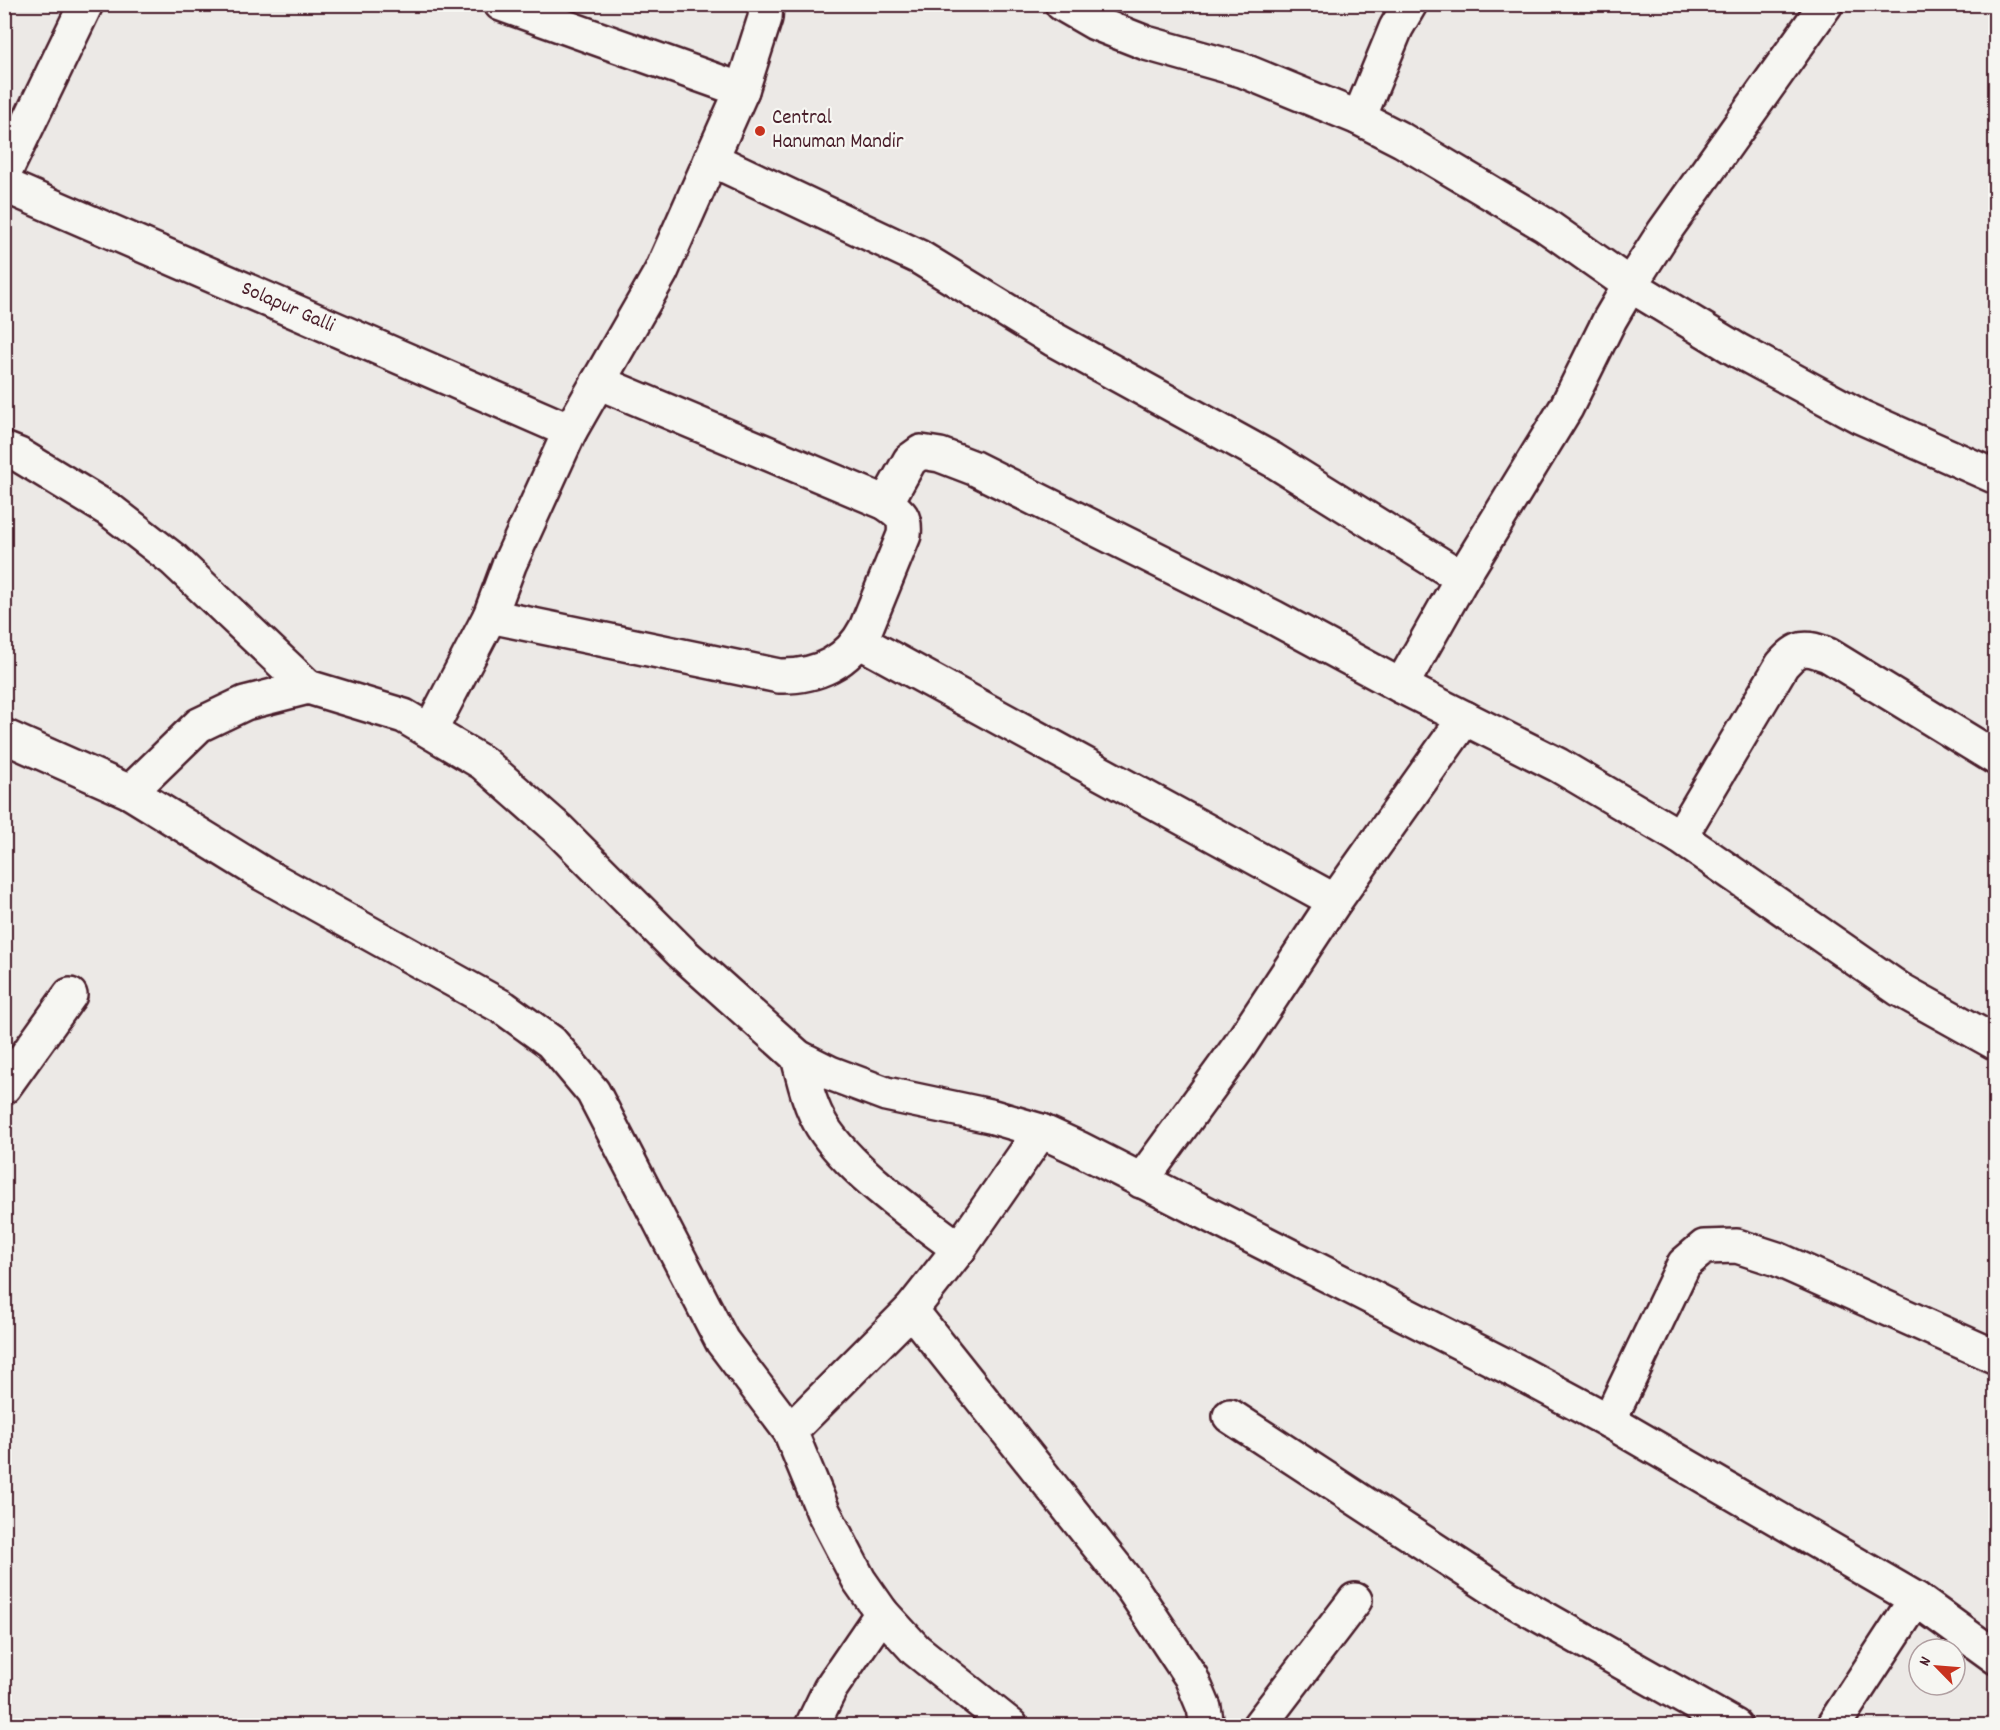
<svg xmlns="http://www.w3.org/2000/svg" width="2000" height="1730" viewBox="0 0 2000 1730" font-family="Dekko,sans-serif">
<rect width="100%" height="100%" fill="#ece9e6"/>
<filter id="ink" filterUnits="userSpaceOnUse"><feTurbulence type="fractalNoise" baseFrequency=".0167" numOctaves="2"/><feDisplacementMap in="SourceGraphic" scale="12" xChannelSelector="R" yChannelSelector="G"/><feConvolveMatrix kernelMatrix="1 2 1 2 8 2 1 2 1" color-interpolation-filters="sRGB"/></filter>
<g filter="url(#ink)">
<g fill="none" stroke-linecap="round" stroke-linejoin="round">
<defs>
<g id="minor">
<path d="M1062,4L1095,23L1146,43L1242,70L1359,118L1402,140L1545,225L1630,285L1737,350L1861,417L1996,477"/>
<path d="M742,90L765,18L766,4"/>
<path d="M1359,118L1396,28L1410,4"/>
<path d="M711,159L919,257L1053,339L1273,460L1462,578L1566,408L1610,319L1630,285L1664,232L1826,4"/>
<path id="s1" d="M4,185L570,431"/>
<path d="M4,449L19,455L111,511L174,560L308,687"/>
<path d="M886,503L910,460L921,452L940,455L974,468L1273,617L1401,686L1558,765L1680,837L1899,989L1996,1043"/>
<path d="M490,616L779,676C816,677 848,663 866,628L904,535C906,516 900,513 886,503L598,382"/>
<path d="M859,641L1335,901"/>
<path d="M1401,686L1462,578"/>
<path d="M430,731L490,616L509,565L570,431L661,272L742,90L501,4"/>
<path d="M4,736L130,792L199,725L245,703L308,687L404,716L483,763L558,829L682,953L798,1057L830,1073L886,1094L990,1116L1041,1131L1078,1148L1516,1371L1609,1421L1916,1599L1996,1657"/>
<path d="M130,792L263,874L504,1008L551,1042L593,1092L722,1341L790,1431L823,1511L859,1580L882,1613L916,1650L1011,1726"/>
<path d="M1680,837L1782,665C1799,646 1805,646 1828,655L1996,758"/>
<path d="M798,1057C804,1080 809,1105 822,1126C851,1172 916,1216 959,1249"/>
<path d="M4,1087L70,995"/>
<path d="M1041,1131L959,1249L911,1310L1132,1588L1191,1677L1204,1708L1207,1726"/>
<path d="M1141,1181L1238,1048L1335,901L1465,718"/>
<path d="M1230,1416L1507,1597L1735,1726"/>
<path d="M1609,1421L1684,1264L1704,1247L1737,1246L1777,1259L1996,1357"/>
<path d="M790,1431L911,1310"/>
<path d="M812,1726L830,1689L882,1613"/>
<path d="M1259,1726L1355,1600"/>
<path d="M1833,1726L1916,1599"/>
</g>
<path id="tertiary" d="M4,174L86,4"/>
</defs>
<use href="#minor" stroke="#4a1f2b" stroke-width="38"/>
<use href="#tertiary" stroke="#4a1f2b" stroke-width="38"/>
<use href="#minor" stroke="#f6f6f2" stroke-width="33"/>
<use href="#tertiary" stroke="#f6f6f2" stroke-width="33"/>
</g>
</g>
<circle fill="#c8321e" stroke="#f6f6f2" stroke-width="2" cx="760" cy="131" r="6"/>
<g text-anchor="middle" dominant-baseline="central" stroke-width="4.5" stroke-linejoin="round" paint-order="stroke">
<g font-size="21" fill="#4a1f2b" stroke="#f6f6f2" text-anchor="start">
<text x="772" y="119">Central<tspan x="772" dy="24">Hanuman Mandir</tspan></text>
</g>
<g font-size="21" fill="#4a1f2b" stroke="#f6f6f2">
<text stroke="none"><textPath href="#s1" startOffset="309">Solapur Galli</textPath></text>
</g>
</g>
<rect width="2000" height="1730" fill="none" stroke="#f6f6f2" stroke-width="24"/>
<rect x="12" y="12" width="1976" height="1706" fill="none" stroke="#4a1f2b" stroke-width="2" filter="url(#ink)"/>
<g transform="translate(1937 1667) rotate(295)"><circle r="28" fill="#f6f6f2" stroke="#b1a0a2" stroke-width="1.5"/>
<path d="M0-4.5L10 22L0 15L-10 22Z" fill="#c8321e"/>
<text y="-9" font-size="16" font-weight="bold" text-anchor="middle" fill="#4a1f2b">N</text>
</g>
</svg>
